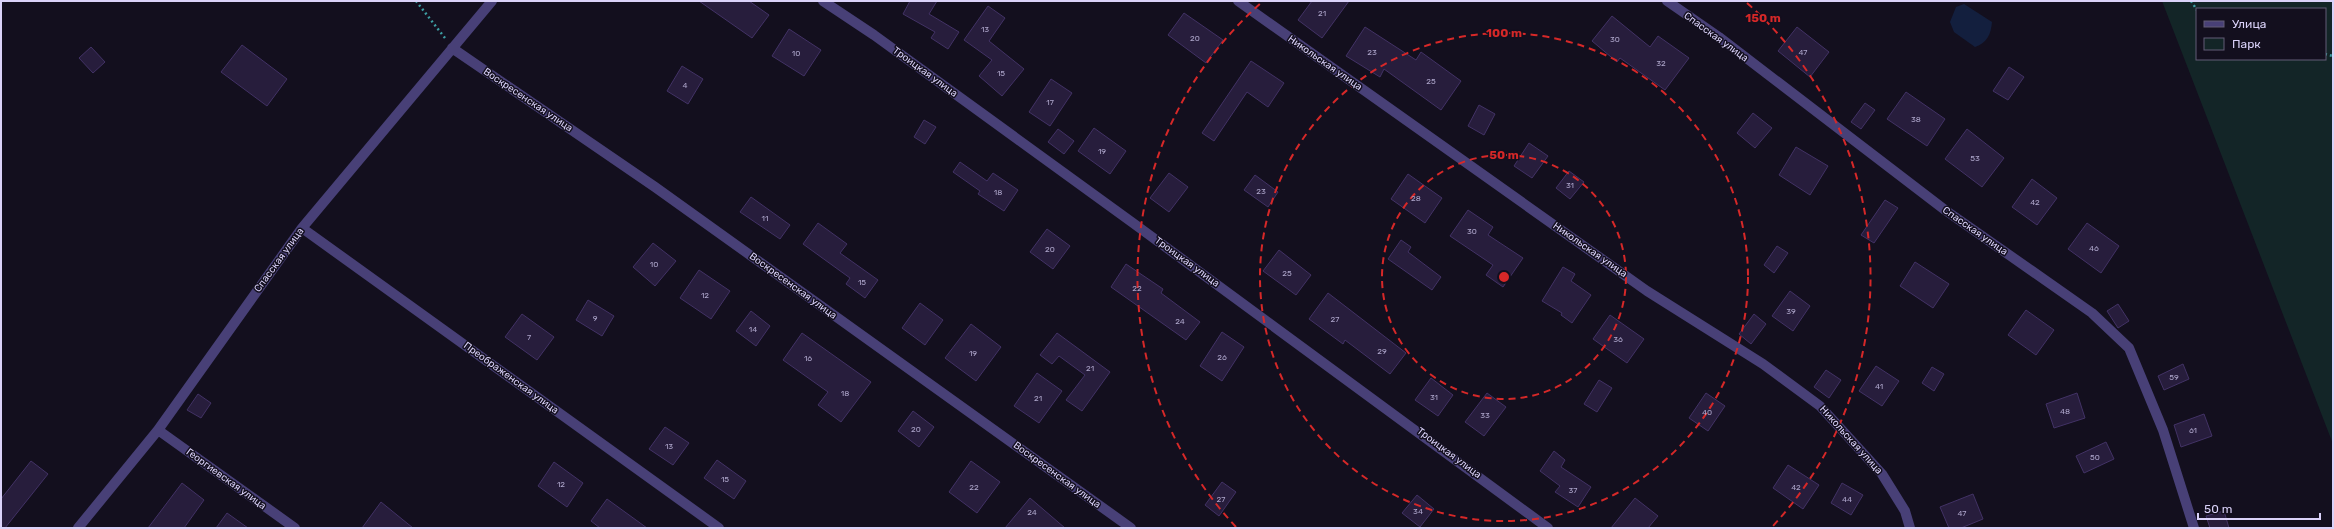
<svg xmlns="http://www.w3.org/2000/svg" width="2334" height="529" viewBox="0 0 2334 529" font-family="Rubik,sans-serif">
<rect width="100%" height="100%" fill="#130f1e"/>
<path fill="#132527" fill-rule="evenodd" d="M2162,1H2333V444ZM2197,9H2325V59H2197Z"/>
<path fill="#131f3e" d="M1964,4L1992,22C1991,34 1987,43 1975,47L1954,32L1950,22L1956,7Z"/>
<path fill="#271d3c" stroke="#423265" d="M699,1H749L769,15L752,38Z
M910,1H937L929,14L959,32L948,49L931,38L935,32L903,14Z
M1312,1H1349L1322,38L1298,20Z
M988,6L1005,18L989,41L1024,69L1002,96L979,76L992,60L964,40Z
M1184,13L1223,40L1206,63L1168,35Z
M1612,16L1650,47L1658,36L1689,58L1665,90L1620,58L1617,62L1592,41Z
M1365,27L1416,60L1421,52L1461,81L1441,110L1384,69L1380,77L1346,56Z
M1797,27L1829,52L1810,77L1778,51Z
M789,29L821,50L804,76L772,56Z
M242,45L287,79L267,106L221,72Z
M91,47L105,62L93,73L79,58Z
M1251,61L1284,83L1268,107L1247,92L1214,141L1202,133Z
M682,66L703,79L688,104L667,91Z
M2009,67L2024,77L2008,100L1993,91Z
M1051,79L1072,93L1050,126L1029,112Z
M1906,92L1945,119L1927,146L1887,119Z
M1865,103L1875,110L1861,129L1851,122Z
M1479,105L1495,114L1484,135L1468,126Z
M1753,113L1772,128L1755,148L1737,133Z
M924,120L936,127L925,144L914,137Z
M1094,128L1126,151L1110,174L1078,151Z
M1058,129L1074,141L1064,154L1048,142Z
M1967,129L2004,158L1982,187L1945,159Z
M1529,143L1548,156L1532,178L1514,166Z
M1796,147L1828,166L1810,195L1779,175Z
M960,162L987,181L993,173L1018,190L1004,211L978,194L980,191L953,172Z
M1569,171L1584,182L1570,199L1556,188Z
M1169,173L1188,187L1169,212L1150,198Z
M1408,174L1442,198L1425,223L1391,199Z
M1255,175L1278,192L1268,207L1244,190Z
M2032,179L2057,198L2037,225L2012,207Z
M751,197L790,225L780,239L740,212Z
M1885,200L1898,208L1874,243L1861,235Z
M1468,210L1493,227L1488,235L1523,258L1503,287L1486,275L1493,265L1450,236Z
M818,223L847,244L840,253L878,280L865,298L846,284L850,278L803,244Z
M2087,223L2119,246L2101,273L2068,249Z
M1047,229L1070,246L1053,269L1030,252Z
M1401,240L1411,247L1408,252L1441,277L1432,290L1388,259Z
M653,243L676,261L655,286L633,267Z
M1777,246L1788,253L1774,273L1764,265Z
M1279,250L1311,275L1296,295L1263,271Z
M1915,262L1949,284L1933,308L1900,286Z
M1126,264L1163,289L1161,293L1200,322L1186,340L1111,287Z
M1563,267L1575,274L1571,281L1591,295L1572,323L1561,315L1562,313L1542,301Z
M699,270L730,291L711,319L680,298Z
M1790,291L1810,306L1793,331L1772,316Z
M1328,293L1406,353L1390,374L1345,340L1343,344L1309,319Z
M588,300L614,316L602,336L576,320Z
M920,303L943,320L925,345L902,328Z
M2118,304L2129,321L2118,328L2107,311Z
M2026,310L2054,330L2036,355L2008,335Z
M751,311L770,326L756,346L736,331Z
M522,314L554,337L537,360L505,337Z
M1754,314L1766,324L1751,344L1739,334Z
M1610,315L1644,339L1627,363L1593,339Z
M971,324L1001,347L976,381L945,358Z
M1222,332L1244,347L1222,381L1200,366Z
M802,333L871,382L841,422L818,405L828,392L783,360Z
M1057,333L1110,372L1082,411L1066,400L1085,375L1059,356L1052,364L1040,355Z
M2183,364L2189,379L2164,390L2158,376Z
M1876,366L1899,381L1882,406L1859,391Z
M1932,367L1944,374L1934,391L1922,383Z
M1826,370L1841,380L1829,398L1814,387Z
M1037,373L1062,391L1039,423L1014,406Z
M1431,378L1453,395L1438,416L1415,400Z
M1599,380L1612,388L1597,412L1584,404Z
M1487,393L1506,407L1484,436L1465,422Z
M1706,393L1725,406L1708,431L1689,418Z
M2077,393L2085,418L2054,428L2046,404Z
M198,394L211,403L201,418L187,410Z
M913,411L934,427L919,447L898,431Z
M2204,414L2212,436L2181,447L2174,425Z
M665,427L689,443L673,465L649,449Z
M2106,442L2114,459L2084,473L2076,456Z
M1554,451L1565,460L1561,467L1591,487L1578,507L1555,492L1560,486L1540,471Z
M717,460L746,481L734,499L704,478Z
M31,461L48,474L5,528H1V499Z
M971,461L1000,482L977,513L949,492Z
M554,462L583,483L567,507L538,486Z
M1788,465L1819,485L1803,509L1773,488Z
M1222,482L1236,492L1219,516L1205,505Z
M182,483L204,500L184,528H148Z
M1842,483L1863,495L1851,515L1831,503Z
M1973,494L1983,519L1961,528H1949L1940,507Z
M1417,495L1434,509L1420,527L1402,513Z
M1030,498L1065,528H1005Z
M1635,498L1658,516L1648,528H1611Z
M607,499L647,528H600L591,521Z
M381,502L413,528H362Z
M2224,511L2229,528H2210L2206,516Z
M227,513L248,528H216Z"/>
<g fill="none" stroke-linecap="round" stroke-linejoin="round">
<path stroke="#3d9da2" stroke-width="2.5" stroke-dasharray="2 3" stroke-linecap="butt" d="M416,1L445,38
M2191,1L2197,10
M2325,54L2333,56"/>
<path stroke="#484077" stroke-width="10" d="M823,1L874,35L1133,223L1548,528
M1238,1L1647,291L1763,364L1820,406L1882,474L1905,511L1910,528
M1667,1L1719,37L1945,210L2092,313L2129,348L2163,430L2194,528
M452,48L655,187L1131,528
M302,228L719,528
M158,430L295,528
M78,528L158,430L302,228L492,1"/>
</g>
<g fill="none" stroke="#d62828" stroke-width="2" stroke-dasharray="7 5">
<circle cx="1504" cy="277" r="122"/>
<circle cx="1504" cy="277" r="244"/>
<path d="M1236 527A366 366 0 0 1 1261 3M1747 3A366 366 0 0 1 1772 527"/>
</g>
<g text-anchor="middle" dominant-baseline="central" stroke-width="3" stroke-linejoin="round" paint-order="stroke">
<g font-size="8" fill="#ada5ca">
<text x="1322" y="13">21</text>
<text x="985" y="29">13</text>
<text x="1195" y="38">20</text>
<text x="1615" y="39">30</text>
<text x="1372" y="52">23</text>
<text x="1803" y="52">47</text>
<text x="796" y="53">10</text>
<text x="1661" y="63">32</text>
<text x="1001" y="73">15</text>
<text x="1431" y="81">25</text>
<text x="685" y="85">4</text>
<text x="1050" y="102">17</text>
<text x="1916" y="119">38</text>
<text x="1102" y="151">19</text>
<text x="1975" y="158">53</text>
<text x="1570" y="185">31</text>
<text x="1261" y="191">23</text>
<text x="998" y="192">18</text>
<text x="1416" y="198">28</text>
<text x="2035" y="202">42</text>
<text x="765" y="218">11</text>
<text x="1472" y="231">30</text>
<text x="2094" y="248">46</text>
<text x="1050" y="249">20</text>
<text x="654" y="264">10</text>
<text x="1287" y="273">25</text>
<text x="862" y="282">15</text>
<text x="1137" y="288">22</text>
<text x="705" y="295">12</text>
<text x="1791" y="311">39</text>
<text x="595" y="318">9</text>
<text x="1335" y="319">27</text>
<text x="1180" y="321">24</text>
<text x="753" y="329">14</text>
<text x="529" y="337">7</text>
<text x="1618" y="339">36</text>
<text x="1382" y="351">29</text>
<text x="973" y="353">19</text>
<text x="1222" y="357">26</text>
<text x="808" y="358">16</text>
<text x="1090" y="368">21</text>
<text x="2174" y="377">59</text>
<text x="1879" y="386">41</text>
<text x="845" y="393">18</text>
<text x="1434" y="397">31</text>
<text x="1038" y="398">21</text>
<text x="2065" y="411">48</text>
<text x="1707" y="412">40</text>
<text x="1485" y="415">33</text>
<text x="916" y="429">20</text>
<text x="2193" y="430">61</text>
<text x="669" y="446">13</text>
<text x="2095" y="457">50</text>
<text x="725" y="479">15</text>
<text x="561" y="484">12</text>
<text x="974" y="487">22</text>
<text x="1796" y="487">42</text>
<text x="1573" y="490">37</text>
<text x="1221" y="499">27</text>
<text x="1847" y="499">44</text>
<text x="1418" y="511">34</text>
<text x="1032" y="512">24</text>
<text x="1962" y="513">47</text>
</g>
<g font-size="10" fill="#dad2f9" stroke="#130f1e">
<text transform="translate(1716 37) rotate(36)">Спасская улица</text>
<text transform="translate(1325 63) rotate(35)">Никольская улица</text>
<text transform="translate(925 72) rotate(36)">Троицкая улица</text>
<text transform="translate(528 100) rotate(34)">Воскресенская улица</text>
<text transform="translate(1975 231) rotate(35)">Спасская улица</text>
<text transform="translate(1590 250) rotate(35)">Никольская улица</text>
<text transform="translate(279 260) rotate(-54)">Спасская улица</text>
<text transform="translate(1187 262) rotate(36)">Троицкая улица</text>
<text transform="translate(793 286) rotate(36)">Воскресенская улица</text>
<text transform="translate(511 378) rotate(36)">Преображенская улица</text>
<text transform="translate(1851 440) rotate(48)">Никольская улица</text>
<text transform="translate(1449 453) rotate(37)">Троицкая улица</text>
<text transform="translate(1057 475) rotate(36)">Воскресенская улица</text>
<text transform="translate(226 479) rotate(36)">Георгиевская улица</text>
</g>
</g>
<circle cx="1504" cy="277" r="6" fill="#d62828" stroke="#130f1e" stroke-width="2"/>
<g font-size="12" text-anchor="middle" font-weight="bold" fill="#d62828" stroke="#130f1e" stroke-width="3" stroke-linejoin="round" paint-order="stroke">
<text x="1763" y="22">150 m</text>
<text x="1504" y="37">100 m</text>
<text x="1504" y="159">50 m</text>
</g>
<rect width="2334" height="529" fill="none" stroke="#dad2f9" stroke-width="4"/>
<rect x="2196" y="8" width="130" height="52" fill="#130f1e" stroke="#635d76"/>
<rect x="2204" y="21" width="20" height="6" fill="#484077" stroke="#635d76"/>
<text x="2232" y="28" font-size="12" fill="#dad2f9">Улица</text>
<rect x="2204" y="38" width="20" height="12" fill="#132527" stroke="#635d76"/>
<text x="2232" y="48" font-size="12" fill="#dad2f9">Парк</text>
<path d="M2198 513v6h122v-6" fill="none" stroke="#dad2f9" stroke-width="2"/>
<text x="2204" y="513" font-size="12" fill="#dad2f9" stroke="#130f1e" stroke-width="3" paint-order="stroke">50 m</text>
</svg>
